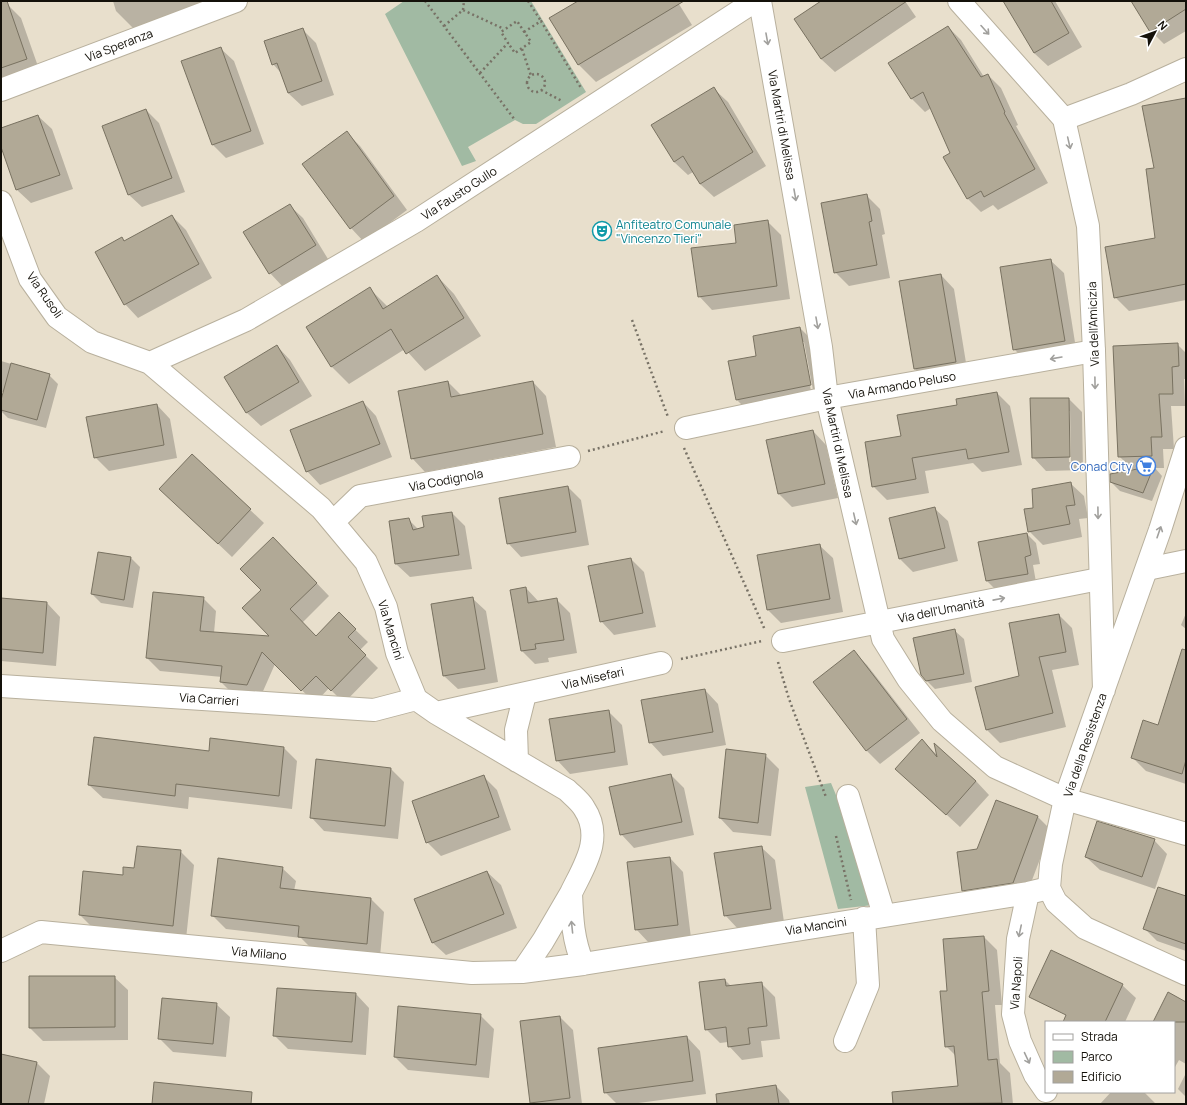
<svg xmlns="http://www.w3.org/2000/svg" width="1187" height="1105" viewBox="0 0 1187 1105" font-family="Manrope,sans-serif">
<rect width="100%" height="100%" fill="#e8dfcc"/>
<path fill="#a1baa3" d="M404,1H531L586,92L536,124H523L515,120L468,147L476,161L462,166L385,14Z
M831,783L856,843L873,905L838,909L805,787Z"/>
<path fill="#0003" fill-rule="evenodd" d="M113,1H207L134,29L116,11Z
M580,1H677L692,25L596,82L578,64Z
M823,1H905L916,17L835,72L821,59Z
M1005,1H1055L1082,47L1048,66L1034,53Z
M1132,1H1186V31L1164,44L1151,31Z
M8,5L21,18L40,72L1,82V7Z
M948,27L961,40L984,77L988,75L1001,88L1018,125L1016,126L1048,183L998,210L993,205L981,212L967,198L952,153L931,108L925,112L912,99L890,64Z
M302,29L316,43L334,95L302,106L288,93L281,73L273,64Z
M220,48L234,61L264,144L226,158L213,145L183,62Z
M714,89L728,102L766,166L714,197L700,184L693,172L688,175L674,162Z
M1186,99V300L1129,311L1115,297L1156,239L1155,169Z
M146,110L159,123L185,192L142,207L128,194Z
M38,116L52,129L73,189L31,203L17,190L1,144V129Z
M347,133L360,146L407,210L364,242L351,228Z
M866,195L880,209L885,234L882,235L890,278L849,286L835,272Z
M289,205L303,218L328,259L283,287L270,273Z
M172,216L186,230L212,278L138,318L125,304L96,252L122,238L125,242Z
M767,221L781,235L790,299L712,310L699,296L738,243Z
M1050,260L1064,273L1077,355L1028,363L1014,349Z
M941,275L954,289L968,375L928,382L914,368Z
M437,276L454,294L481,336L425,371L405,349L349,384L331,366L370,289L388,307Z
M800,328L813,341L824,399L750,413L736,399L757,357ZM802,342H804L813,390L811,391Z
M1177,344L1186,353V379H1184L1185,406H1171L1174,449H1163L1164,468H1155L1162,476L1152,501L1120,491L1111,482L1141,469H1132L1119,456Z
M277,346L290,360L312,396L261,426L247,413L226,377Z
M1,361L49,375L58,384L46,428L8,418L1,411L4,392H1Z
M448,382L462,396L533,382L546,396L556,447L425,472L412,458Z
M997,393L1010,406L1022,465L982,472L973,463L925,471L929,493L887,500L873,486L902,437L959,406Z
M1069,399L1082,412L1083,470L1046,471L1033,457ZM1068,411H1070L1071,462H1069Z
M363,402L376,416L392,457L320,485L307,471Z
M157,405L170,419L177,458L109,471L95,457Z
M813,431L826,445L838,498L792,507L779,494Z
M192,455L264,523L232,557L174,502Z
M1070,483L1084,496L1088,518L1079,519L1082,537L1043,545L1029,531L1034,509Z
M568,487L581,500L589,545L521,557L508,543Z
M934,508L948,521L958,561L913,572L900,559Z
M452,513L465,526L472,569L410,577L396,564L390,522L408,519L418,529Z
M1027,534L1036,543L1040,564L1033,565L1036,582L996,590L987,581Z
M819,545L833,558L843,612L781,623L768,610Z
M286,551L329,596L302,623L316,637L339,614L368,642L360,650L378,668L344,703L329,688L315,703L275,664L260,698L234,695L221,682L222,677L160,671L147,658L203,598L216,611L214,633L271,637L262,590Z
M99,553L131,558L140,567L133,608L101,603L92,594Z
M631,559L644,572L656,627L614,635L601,621Z
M526,588L539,602L556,599L570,613L577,653L548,658L549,662L535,664L522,651L511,591Z
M472,598L486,611L498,682L458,689L444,676Z
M1,599L47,603L60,617L56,666L1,661Z
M1186,613V629L1181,625Z
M1059,615L1072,628L1079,665L1052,670L1066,727L1000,743L987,730Z
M955,631L964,639L972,682L935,689L926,680Z
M854,652L867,665L920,733L880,764L867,751L814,683Z
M1186,666V784L1146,771L1132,757L1159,727Z
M705,690L718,704L726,745L663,756L650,742Z
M608,711L622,725L628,765L570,774L557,760Z
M922,740L937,755L976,781L989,795L960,827L897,769Z
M284,748L297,761L292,809L189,797L188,809L103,798L89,785L210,752Z
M765,755L779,769L771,836L733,832L720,818Z
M317,760L391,769L404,782L398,839L324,831L311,817Z
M671,775L684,788L694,835L634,848L621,834Z
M484,777L497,790L511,830L441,856L427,842Z
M1038,817L1051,830L1026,896L977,904L963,890L977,850Z
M1154,840L1167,854L1155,889L1100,870L1086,857Z
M761,847L775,860L784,922L738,929L725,915Z
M180,851L194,865L186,939L93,928L80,915L124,876Z
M670,858L683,872L691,938L649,943L636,929Z
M282,868L296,881L294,891L371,899L384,912L380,957L313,950L301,938L226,929L212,915Z
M487,872L501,885L517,928L446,955L432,942Z
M1186,898V951L1157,941L1144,928Z
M984,937L997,950L1002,1005H995L1000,1063L1010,1073L1013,1104H924L923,1090L960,1087L956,1056L946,1046L948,992Z
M114,977L128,990V1040L43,1041L30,1028Z
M725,980L732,987L761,983L775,997L780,1039L761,1041L763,1057L742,1060L729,1046L728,1042L720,1043L706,1029Z
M1122,985L1136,998L1125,1022H1093Z
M356,994L369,1008L366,1055L288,1049L274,1035Z
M1186,1003V1064L1179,1060L1175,1067L1174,1022H1154Z
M216,1004L230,1017L226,1057L173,1052L159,1038Z
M480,1015L494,1029L489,1078L408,1070L395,1057Z
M560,1017L573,1030L582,1104H532L531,1103Z
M687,1037L700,1051L706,1094L631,1104H617L605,1092Z
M1,1055L37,1063L50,1076L44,1104H1Z
M1186,1073V1097L1178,1089Z
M776,1086L789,1100L790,1104H730Z
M1111,1092H1144L1156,1104H1100Z"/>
<path fill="#b1a996" stroke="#797261" d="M1,1H7L27,59L1,68Z
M578,1H684L578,65L549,18Z
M821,1H907L821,59L794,19Z
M1003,1H1051L1069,33L1034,53Z
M1131,1H1186V9L1150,32Z
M948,26L981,77L988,74L1005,112L1004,113L1035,169L984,197L981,191L967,199L943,157L950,153L923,92L911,99L888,63Z
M303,28L322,81L288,93L277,63L272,65L264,41Z
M221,47L251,131L212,145L181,61Z
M714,87L753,152L700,184L683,156L674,162L651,125Z
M1186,98V284L1114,298L1105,247L1155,238L1146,169L1154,168L1142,106Z
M146,109L172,178L128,195L102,126Z
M38,115L60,175L16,190L1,147V128Z
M347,131L394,196L350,229L302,164Z
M867,194L872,221L869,222L877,265L834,273L821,203Z
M290,204L316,245L269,274L243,232Z
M172,215L199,264L124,305L95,252L122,237L124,241Z
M768,220L777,286L698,297L691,248L736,243L734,225Z
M1051,259L1065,341L1013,350L1000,267Z
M941,274L956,362L914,369L899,281Z
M437,275L464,318L406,354L391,329L331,367L306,327L370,287L383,309Z
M800,327L811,385L736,400L728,361L756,356L753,336Z
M1178,343L1179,366L1172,367L1173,394H1159L1162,437H1151L1152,456L1118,457L1113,346Z
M277,345L299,382L246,413L224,377Z
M11,363L50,374L37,420L1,410V400Z
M448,381L451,397L533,381L543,434L411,459L398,391Z
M997,392L1009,452L968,459L966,449L912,458L916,479L872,487L865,442L901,436L897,415L957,405L956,399Z
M1030,398H1069L1070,457L1032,458Z
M363,401L380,444L306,472L290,430Z
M157,404L164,445L94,458L86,417Z
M813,430L825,484L778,494L766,440Z
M192,454L251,509L218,544L159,489Z
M1154,466L1143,493L1110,482V474Z
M1071,482L1075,505L1066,506L1070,524L1028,532L1024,509L1033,508L1032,489Z
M568,486L576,532L507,544L499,498Z
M935,507L945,548L899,559L889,518Z
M452,512L459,555L395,564L389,521L409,518L413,530L424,527L422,516Z
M1027,533L1031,555L1025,557L1028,574L986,581L978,542Z
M273,537L317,583L290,609L316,636L339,612L356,629L348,637L366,655L331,691L316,676L301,691L262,652L247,685L220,682L222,666L146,658L153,592L204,597L200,631L269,636L242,608L261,590L240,569Z
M820,544L830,599L767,610L757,555Z
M98,552L131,557L124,600L91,594Z
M631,558L643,613L600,622L588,566Z
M526,587L528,603L557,598L564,640L535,644L536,649L521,651L510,590Z
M473,597L485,669L443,676L431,604Z
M1,598L47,602L43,653L1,649Z
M1059,614L1066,652L1039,657L1053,713L986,730L975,687L1019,676L1009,623Z
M955,629L964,674L926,681L921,675L913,638Z
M1182,649L1186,650V760L1182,774L1131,758L1143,720L1158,725Z
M854,650L907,719L866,751L813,682Z
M705,689L713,732L649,743L641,700Z
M609,710L615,752L556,761L549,719Z
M94,737L209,751L210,738L284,747L279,796L176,784L175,796L88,785Z
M922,739L937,757L934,743L976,781L946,815L895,769Z
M726,749L766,754L758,823L719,818Z
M316,759L391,768L385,826L310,818Z
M671,774L682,822L620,835L609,787Z
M484,775L499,817L426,843L412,801Z
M996,800L1038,816L1013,883L962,891L957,852L977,849Z
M1097,821L1155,839L1142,877L1085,857Z
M137,846L181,850L173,926L79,915L83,871L123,875V867L134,868Z
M762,846L771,909L724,916L714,853Z
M670,857L678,925L635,930L627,862Z
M218,858L283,867L280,888L371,898L367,944L298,937L299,926L211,916Z
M487,871L504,914L432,943L414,899Z
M1158,887L1186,896V944L1143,929Z
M984,936L989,991L982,992L988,1060L997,1059L1002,1103L893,1104L892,1092L958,1086L954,1046L945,1047L940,991H947L943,939Z
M1051,950L1123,984L1105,1022H1063L1066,1015L1029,997Z
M29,976H115V1027L29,1028Z
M725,979L726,986L762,982L767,1026L748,1028L750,1044L728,1047L726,1027L705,1030L699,982Z
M277,988L356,993L352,1042L273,1036Z
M1168,992L1186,1002V1022H1153Z
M162,998L217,1003L213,1044L158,1039Z
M398,1006L481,1014L476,1065L394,1057Z
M560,1016L570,1098L530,1103L520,1021Z
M687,1036L693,1081L604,1093L598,1048Z
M1,1054L37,1062L28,1104H1Z
M154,1082L252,1092L251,1104H152Z
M776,1085L779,1104H717L716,1094Z"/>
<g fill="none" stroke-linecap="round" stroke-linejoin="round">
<defs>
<path id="minor" d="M760,1L821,347L827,398L883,639L908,679L942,721L995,767L1065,799L1186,834
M1,90L236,1
M1064,119L1131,94L1186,69
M1,202L30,279L57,317L92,342L150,363L321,508L366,562L386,607L397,653L416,699L436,713L567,790C573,796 580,801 584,808C604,838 584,866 571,893
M150,363L246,320L416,221L755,1
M686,428L827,398L1094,351
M333,522L360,496L569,457
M1147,569L1186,561
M783,641L1099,579
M1,686L374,710L416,699
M436,713L661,663
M517,761L516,730L525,694
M848,796L884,915
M1028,893L1018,939L1013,1014L1020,1041L1035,1075L1046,1091
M1,951L41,932L472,973L522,972L583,964L1028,893L1049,888
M522,972L543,941L571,893C572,919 573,940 583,964
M845,1041L868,985L864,918"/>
<path id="tertiary" d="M959,1L1064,119L1088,226L1094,351L1104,690
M1186,448L1160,530L1065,799L1051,864L1049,888L1056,902L1085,928L1186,974"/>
</defs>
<use href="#minor" stroke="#b8b09d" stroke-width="24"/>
<use href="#tertiary" stroke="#b8b09d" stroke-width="24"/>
<path stroke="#787266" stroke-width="2.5" stroke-dasharray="2 3" stroke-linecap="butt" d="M425,1L515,120
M528,1L541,21
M463,10L464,1
M444,26L463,10L504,29
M524,32L541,21L581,88
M522,49L531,76
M480,73L508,43L501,32L517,21L531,42L515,53L508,43
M527 83a9 9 0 1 1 18 0a9 9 0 1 1-18 0Z
M541,90L562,101
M632,320L668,417
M684,448L765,630
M588,451L665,431
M681,659L762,641
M778,662L789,699L826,797
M836,836L851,900"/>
<use href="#minor" stroke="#fff" stroke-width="22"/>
<use href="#tertiary" stroke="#fff" stroke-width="22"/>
</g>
<defs><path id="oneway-shaft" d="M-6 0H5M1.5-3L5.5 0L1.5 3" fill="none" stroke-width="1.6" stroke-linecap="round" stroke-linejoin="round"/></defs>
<g stroke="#a1a09d">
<use href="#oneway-shaft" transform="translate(985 30) rotate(48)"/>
<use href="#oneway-shaft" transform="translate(767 39) rotate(80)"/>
<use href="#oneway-shaft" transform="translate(1069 143) rotate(77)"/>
<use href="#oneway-shaft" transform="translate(795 195) rotate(80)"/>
<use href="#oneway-shaft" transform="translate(817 323) rotate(80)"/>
<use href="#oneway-shaft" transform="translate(1056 358) rotate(170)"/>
<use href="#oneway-shaft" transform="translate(1095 383) rotate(89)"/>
<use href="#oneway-shaft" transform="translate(1098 513) rotate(89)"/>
<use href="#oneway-shaft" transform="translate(855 519) rotate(77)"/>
<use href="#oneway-shaft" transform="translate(1159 532) rotate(-71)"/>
<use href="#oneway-shaft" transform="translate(999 599) rotate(-11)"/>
<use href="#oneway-shaft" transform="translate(572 927) rotate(-96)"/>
<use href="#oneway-shaft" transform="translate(1020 931) rotate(102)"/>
<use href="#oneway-shaft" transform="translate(1027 1058) rotate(65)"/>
</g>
<defs>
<symbol id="theatre-ring" viewBox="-11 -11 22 22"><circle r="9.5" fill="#fff" stroke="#0f9aa8" stroke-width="1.5"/><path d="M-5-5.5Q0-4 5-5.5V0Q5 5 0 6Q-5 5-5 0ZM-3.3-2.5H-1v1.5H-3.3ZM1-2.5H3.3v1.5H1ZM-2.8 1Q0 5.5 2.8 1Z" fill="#0f9aa8"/></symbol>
<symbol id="supermarket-ring" viewBox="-11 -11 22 22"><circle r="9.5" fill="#fff" stroke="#3f7fe0" stroke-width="1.5"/><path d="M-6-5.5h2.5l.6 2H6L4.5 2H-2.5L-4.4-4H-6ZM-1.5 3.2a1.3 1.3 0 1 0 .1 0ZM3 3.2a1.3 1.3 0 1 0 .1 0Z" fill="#3f7fe0"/></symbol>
</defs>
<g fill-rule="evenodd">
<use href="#theatre-ring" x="591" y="220" width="22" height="22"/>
<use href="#supermarket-ring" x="1135" y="455" width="22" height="22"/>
</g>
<g text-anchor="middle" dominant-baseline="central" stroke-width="3" stroke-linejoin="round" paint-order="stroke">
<g font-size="12" fill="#14110a" stroke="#fff">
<text transform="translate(119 45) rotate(-21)">Via Speranza</text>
<text transform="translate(782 125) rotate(80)">Via Martiri di Melissa</text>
<text transform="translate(459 193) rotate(-33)">Via Fausto Gullo</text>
<text transform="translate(45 295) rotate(55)">Via Rusoli</text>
<text transform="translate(1093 324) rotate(-92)">Via dell'Amicizia</text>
<text transform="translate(902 385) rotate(-10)">Via Armando Peluso</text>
<text transform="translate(838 443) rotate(78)">Via Martiri di Melissa</text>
<text transform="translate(446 480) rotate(-11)">Via Codignola</text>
<text transform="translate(941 610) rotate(-11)">Via dell'Umanità</text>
<text transform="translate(391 630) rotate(73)">Via Mancini</text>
<text transform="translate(593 678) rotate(-13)">Via Misefari</text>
<text transform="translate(209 699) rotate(4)">Via Carrieri</text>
<text transform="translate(1085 745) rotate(-71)">Via della Resistenza</text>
<text transform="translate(816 926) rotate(-9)">Via Mancini</text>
<text transform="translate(259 953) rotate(5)">Via Milano</text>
<text transform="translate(1016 983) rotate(-86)">Via Napoli</text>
</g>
<g font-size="12" fill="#0d838f" stroke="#fff" text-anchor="start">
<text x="616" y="224">Anfiteatro Comunale<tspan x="616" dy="14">"Vincenzo Tieri"</tspan></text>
</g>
<g font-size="12" fill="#366cbe" stroke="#fff" text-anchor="end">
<text x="1132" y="466">Conad City</text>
</g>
</g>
<rect width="1187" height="1105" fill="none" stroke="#14110a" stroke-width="4"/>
<rect x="1045" y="1021" width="130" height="72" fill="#ffffff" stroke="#a1a09d"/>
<rect x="1053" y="1034" width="20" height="6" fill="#ffffff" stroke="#a1a09d"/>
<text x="1081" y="1041" font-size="12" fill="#14110a">Strada</text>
<rect x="1053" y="1051" width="20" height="12" fill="#a1baa3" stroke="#a1a09d"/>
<text x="1081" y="1061" font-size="12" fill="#14110a">Parco</text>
<rect x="1053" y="1071" width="20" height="12" fill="#b1a996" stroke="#a1a09d"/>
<text x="1081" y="1081" font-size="12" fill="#14110a">Edificio</text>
<g transform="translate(1155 32) rotate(49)" stroke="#ffffff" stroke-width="3" paint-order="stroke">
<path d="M0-3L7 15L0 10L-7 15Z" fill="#14110a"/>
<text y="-6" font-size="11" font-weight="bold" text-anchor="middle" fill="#14110a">N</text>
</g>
</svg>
